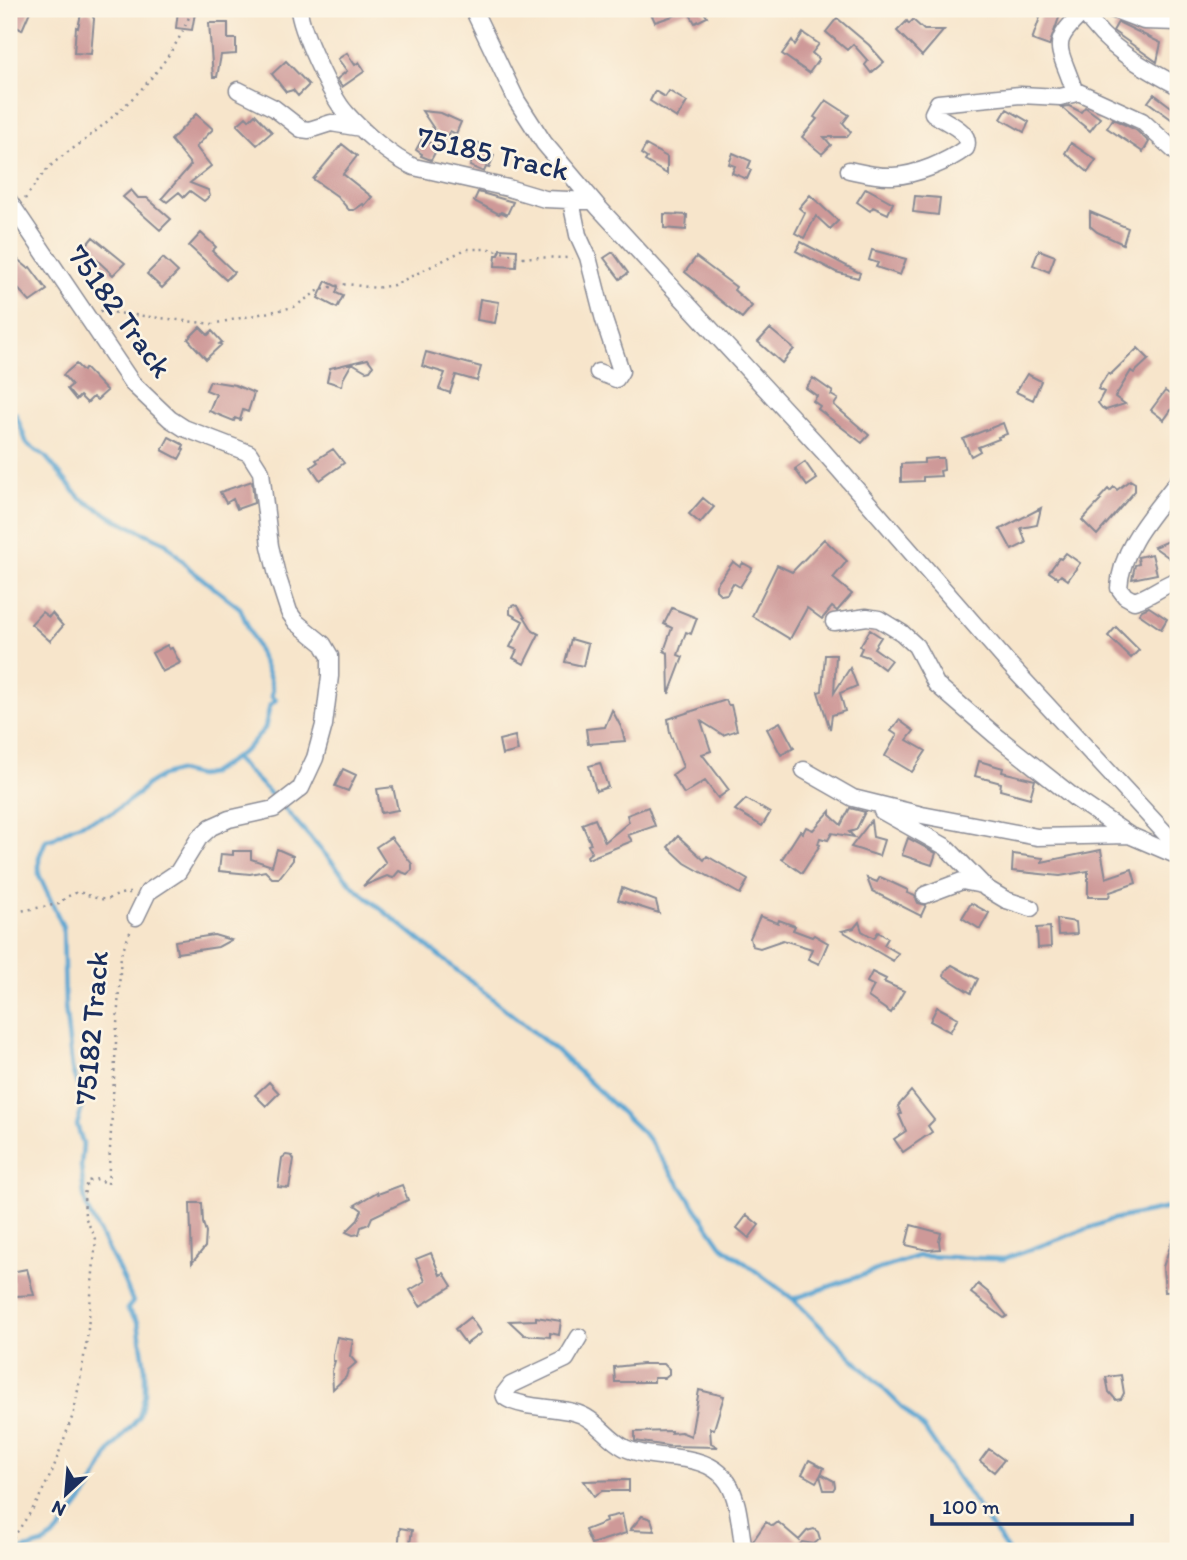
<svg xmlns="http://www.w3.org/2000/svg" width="1187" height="1560" viewBox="0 0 1187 1560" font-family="Itim,sans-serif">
<rect width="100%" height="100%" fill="#fcf5e5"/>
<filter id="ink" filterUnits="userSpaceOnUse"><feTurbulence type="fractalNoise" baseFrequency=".0143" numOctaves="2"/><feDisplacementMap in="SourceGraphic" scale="14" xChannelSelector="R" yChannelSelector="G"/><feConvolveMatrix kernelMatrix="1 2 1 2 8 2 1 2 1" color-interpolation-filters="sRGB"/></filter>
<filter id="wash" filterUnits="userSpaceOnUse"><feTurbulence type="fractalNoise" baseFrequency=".00686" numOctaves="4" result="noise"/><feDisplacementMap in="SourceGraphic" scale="28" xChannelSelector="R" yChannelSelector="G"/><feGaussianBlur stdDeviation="1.57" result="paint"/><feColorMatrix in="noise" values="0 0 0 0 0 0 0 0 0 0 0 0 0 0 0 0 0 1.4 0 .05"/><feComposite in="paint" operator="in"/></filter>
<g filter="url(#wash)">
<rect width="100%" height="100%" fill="#f7e5cb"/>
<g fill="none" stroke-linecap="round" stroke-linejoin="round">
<path stroke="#59a5d2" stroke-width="4.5" d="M9,413L16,414L27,444L45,456L80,498L119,521L166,543L190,569L240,608L269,676L273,690L271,696L276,700L270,705L265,728L246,750L210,774L198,776L178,771L161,776L146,785L138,794L112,813L72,827L52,839L46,840L39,857V875L63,927L65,1006L72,1069L83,1103L77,1125L83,1144L81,1166L84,1195L87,1209L121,1274L133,1302L127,1309L138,1322L145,1369V1394L139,1417L110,1451L89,1492L57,1534L43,1544L19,1551
M234,758L277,800
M284,808L355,888L557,1051L646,1136L721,1245L793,1299L925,1430L1008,1551
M793,1299L918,1256L1004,1259L1114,1219L1178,1206"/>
</g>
<g id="blocks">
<path fill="#ce9998" d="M9,9H31L22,30L9,23Z
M649,9H702L707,17L695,23L688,11L655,22Z
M1043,9L1061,12L1049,46L1032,40Z
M86,11L91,12L94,19L91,54L74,53L76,27L78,28L81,14Z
M178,11L195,13L192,30L176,28Z
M837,18L869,45L884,62L871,73L865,65L868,61L853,44L847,50L826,32Z
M913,20L924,30H944L922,56L897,31L907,21L909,24Z
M1118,22L1161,43L1157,62L1113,31Z
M209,23H228V39H236V54L221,55L217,77H213Z
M803,33L819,44L812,53L819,59L809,73L782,54L792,40L795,45Z
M347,53L355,65L359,62L365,71L342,87L337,79L347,71L338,59Z
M286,61L309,85L298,96L293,90L286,92L272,74Z
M655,91L665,97L669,91L687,102L677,118L650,101Z
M1154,94L1178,112V124L1148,102Z
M826,100L849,115L843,123L851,132L847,137H824L831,145L822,154L802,137L817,119L814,117Z
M1069,106L1081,112L1085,107L1100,118L1090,131L1061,107Z
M1007,109L1029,122L1024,132L1001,119Z
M422,111L441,113L461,122L456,134L450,131L443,142Z
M196,114L213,129L196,147L211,166L190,183L208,190L210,196L204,201L190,191L184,197L179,192L167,202L162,198L191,165L171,140Z
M255,114L272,132L257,145L237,125L246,117L249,120Z
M1113,119L1136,130L1149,142L1143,152L1107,128Z
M422,139L438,147L431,160L421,156L422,154L416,150Z
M478,143L489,147L487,152L494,155L489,168L486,167L484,172L470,166Z
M1071,143L1096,160L1088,172L1065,153Z
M342,144L357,156L343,174L372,197L364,206L363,204L354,210H349L337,196L313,179Z
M646,145L667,157V174L645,161L647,158L641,154Z
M733,153L751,161L748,168L751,170L747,179L732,173L735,166L729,164Z
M866,188L893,203L888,214L873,207L870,211L857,202Z
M131,190L138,198H147L171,219L160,230L123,197Z
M478,192L513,202L507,215L501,212L499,214L474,201Z
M810,195L838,221L830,229L816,216L804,238L795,233L805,213L799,208Z
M915,196L940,198L938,215L913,212Z
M1090,212L1128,228L1123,244L1097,232L1090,226Z
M664,214L687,215L686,230L664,228Z
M201,233L216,247L212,251L234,272L226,280L189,246Z
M93,237L125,263L113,275L84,248Z
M801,242L860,273L858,278L836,272L796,251Z
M500,249L517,250L516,267L495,266L496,255H499Z
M872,250L906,259L900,275L876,267L878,263L869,260Z
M1039,250L1055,256L1049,272L1033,265Z
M613,252L628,273L620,279L604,258Z
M696,257L736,287L734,290L752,306L742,318L685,272Z
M16,258L28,268L30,267L47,290L30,302L11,281L15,277L9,272V259Z
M163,258L178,272L162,288L147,274Z
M326,281L338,287L336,293L343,296L337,308L318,298Z
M480,299L499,302L495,323L477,320Z
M200,327L208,335L212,331L222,342L219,344L221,345L206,359L188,339Z
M770,329L794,349L782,363L758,342Z
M1138,348L1149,359L1134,373L1131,371L1115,397L1125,404L1106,410L1102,408L1098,403L1104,392L1098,389L1108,373L1110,375Z
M426,352L481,367L477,381L456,375L450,393L439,389L445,373L422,366Z
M368,359L373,366L370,370L366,371L352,363L343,379L342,386L327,381L330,368Z
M76,364L83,371L85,368L107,391L97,400L93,397L87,403L80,396L76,400L67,389L72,385L63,375Z
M1027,374L1041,381L1033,400L1016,392Z
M813,378L833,392L831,395L838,399L834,405L869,435L862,443L818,409L820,406L813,401L817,396L806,388Z
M210,381L235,385L254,393L248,412L243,410L240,420L235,418L234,421L209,411L216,394L206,390Z
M1165,391L1178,400L1164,420L1151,410Z
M1003,423L1007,434L998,437L999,439L978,447L980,451L971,456L963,439Z
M169,437L184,445L182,449L184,450L179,459L162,450Z
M333,449L344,463L320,480L311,467L318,462L316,460Z
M937,458H943L944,470L940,471L941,476L923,477V481L901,482V464L924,463V459Z
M805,462L817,479L807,486L795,469Z
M1130,480L1135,483V491L1097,535L1082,520L1101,500L1099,499L1108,489L1110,491L1114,487L1117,490Z
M252,481L254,503L237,509L233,499L226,503L220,492Z
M703,498L714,507L700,523L689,514Z
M1041,508L1037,525L1021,528L1026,543L1012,550L1001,530H999Z
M1177,537L1178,557V564L1154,547Z
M824,539L847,561L833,578L852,594L837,611L832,607L822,619L807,608L790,639L752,616L777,565L792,572Z
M1066,553L1080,563L1068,580L1061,575L1058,578L1049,572L1059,558L1061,559Z
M1152,554L1157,574L1132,579L1135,565L1139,564L1138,557Z
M733,562L740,567L743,563L752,568L740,587L733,583L727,594L721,595L716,590V585Z
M514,605L518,606L533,631L539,634L524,664L513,658L517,650L510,647L523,621L510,614V607Z
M1149,607L1167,619L1161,629L1139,614L1142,610Z
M672,608L697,618L691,634L686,632L678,655L683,657L669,694L668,653L664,651L672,628L664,624Z
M42,612L49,617L52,613L63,626L50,641L31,624Z
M1116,627L1139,650L1131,658L1108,636Z
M870,630L881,637L874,648L891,660L884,669L868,657L859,654L862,648L860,646Z
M571,639L588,644L583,666L565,662Z
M167,645L169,649L172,648L180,663L162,672L152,653Z
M825,655H836L834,693L850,668L857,686L840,693L845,711L832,715L830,729L818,692L822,691Z
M726,700L728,705H731L737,730L723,735L701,721L711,751L702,754L729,790L718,798L705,781L684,794L672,775L683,767L670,733L668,719Z
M612,710L621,727L625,741L588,744L586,729L605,727Z
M899,720L914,731L907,740L926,751L912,772L885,756L897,735L891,731Z
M780,722L794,748L781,755L767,729Z
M515,736L518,751L502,755L499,740Z
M979,761L1003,768L1002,772L1035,780L1030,798L1000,790L1001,783L975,776Z
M600,763L608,787L596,791L589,766Z
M343,769L356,775L348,791L335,786Z
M393,787L398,810L381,813L377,789Z
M746,799L770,813L762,826L735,810Z
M648,807L655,826L628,835L632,841L588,859L587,856L592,852L588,845L591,844L582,824L595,819L605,842L629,822L627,815Z
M850,808L865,812L856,830L849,832L854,837L832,833L828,840L820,838L818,844L820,845L802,873L782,859L800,831L803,833L806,827L813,830L830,811V815L841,825Z
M871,821L873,837L884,840L879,856L851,847Z
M678,836L704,860L707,856L748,880L740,894L685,863L668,847Z
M391,837L412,864V870L407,874L399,871L393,878L387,876L363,886L386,863L376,847Z
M908,838L936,853L932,865L902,855Z
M277,849L293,856V860L279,878H272L265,871L250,874L219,871L221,854L233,855V851H251V859L272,866Z
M1101,850L1106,878L1132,869L1136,883L1110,892L1109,897H1088V871L1060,876L1012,871L1013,854L1043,858L1042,862Z
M880,877L908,890L907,893L915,896L918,903L926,905L921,916L872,891L867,878L877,882Z
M622,888L656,901L659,913L618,900Z
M971,903L989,913L980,929L962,918Z
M760,916L778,923L779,920L795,926L793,930L812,937L814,935L828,943L819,964L808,959L812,949L783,940L760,948L752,946L750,938Z
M1057,919L1076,922L1077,934L1058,935Z
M859,922L862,931L874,938L878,932L888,938L884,945L898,953L893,961L842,931L854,928Z
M1050,927L1051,947L1038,948L1037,928Z
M214,935L231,940L218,947L177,953L175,941Z
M952,965L978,979L971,993L944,976L945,971Z
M872,972L886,979L884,982L904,991L891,1013L868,997L874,986L867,982Z
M937,1007L958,1018L950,1032L930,1021Z
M269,1082L279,1093L266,1106L255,1095Z
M911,1091L934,1120L928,1126L932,1132L903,1152L894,1139L906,1131L899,1115L901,1114L898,1106Z
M286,1155L292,1156L294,1160L289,1188L278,1187L282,1158Z
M402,1185L408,1200L372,1217L369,1224L361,1227L359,1234L353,1235L346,1232L357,1221L362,1210L355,1205L377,1192L378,1194Z
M190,1203H202L203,1223L206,1232L205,1247L192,1263Z
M747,1215L759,1225L749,1238L737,1228Z
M911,1225L941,1233L939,1241L940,1249L928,1250L906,1245Z
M1177,1227L1178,1291L1165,1292L1163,1267Z
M431,1253L440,1275L444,1273L452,1286L420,1306L410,1290L425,1281L416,1259Z
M27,1269L34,1295L15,1296L11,1272Z
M978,1284L989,1293L1007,1316L1004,1318L971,1293Z
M470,1317L481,1333L466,1344L455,1329Z
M536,1317L561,1321L559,1335L550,1333V1337L524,1335L509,1321L536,1320Z
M337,1337L353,1340L350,1356L356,1363L348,1370L346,1377L333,1389L332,1371L335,1361H333V1355Z
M642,1364H664L669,1369V1374L664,1378H654V1382H615L614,1367Z
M1121,1375L1124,1393L1121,1399L1116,1400L1109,1392L1106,1377Z
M699,1390L724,1396L714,1429L710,1428L711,1443L718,1447L668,1446L635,1441V1432L671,1431V1433L681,1432L691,1436Z
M989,1449L1004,1460L994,1472L980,1461Z
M809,1460L824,1468L821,1474L834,1481L835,1487L833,1490H824L820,1476L816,1482L802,1474Z
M629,1480V1491H602L594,1496L584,1481Z
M622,1514L626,1533L591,1544L585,1530L606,1522L605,1518Z
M642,1516L651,1519L655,1531L630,1530Z
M766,1522L773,1526L778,1522L799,1540L807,1531L814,1529L818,1532L820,1539L814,1544L802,1542L795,1551H754L753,1541Z
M400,1528L412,1530L409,1551H398Z"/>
</g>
</g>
<g filter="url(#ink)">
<use href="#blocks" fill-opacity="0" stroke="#898a94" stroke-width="2"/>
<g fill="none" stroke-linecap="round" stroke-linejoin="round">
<defs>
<path id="minor" d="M299,9C300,29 332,98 346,113C362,131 391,157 414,167L508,188L545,199L593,201
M473,9L517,101L544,143L599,208L823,451L1008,663L1178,847
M1112,9L1144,21L1178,22
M1084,12C1107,48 1141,66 1178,86
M238,90L274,108L301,129L309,130L331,123L361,128
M1074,90L1142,121L1178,154
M849,170C863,173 878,177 893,176C917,175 947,162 966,148C972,130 945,123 933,113L938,103L1020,95L1060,97L1073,94L1074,90C1060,46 1046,45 1087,9
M9,201L132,383L170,419L184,428L249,453L261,472L270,546L277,575L289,612L296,622L323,644L330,656V676L324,725L315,758L301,788L274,809L229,819L211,827L199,838L178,872L148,892L136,917
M571,201L578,235L588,257L604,320L621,371L616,379L598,372
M1178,481C1154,513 1121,546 1119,588L1125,596L1134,601C1150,597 1162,585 1178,580
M834,622L867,617L879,619L902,633L916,646L936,684L995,735L1076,799L1129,835L1178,856
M804,770L853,798L922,815L1037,837L1129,835
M882,811L946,847L986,888L1006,900L1031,908
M925,895L962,881L982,885
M579,1337L566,1359L511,1385L504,1394L505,1397C520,1408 554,1407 573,1412C596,1417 605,1438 625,1448C640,1455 661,1456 678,1458C740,1464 736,1503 744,1551"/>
</defs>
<use href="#minor" stroke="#898a94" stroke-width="19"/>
<path stroke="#898a94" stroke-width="2.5" stroke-dasharray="2 5" stroke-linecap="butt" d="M25,199C35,184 45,169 60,158C70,150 81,144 91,135C133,101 174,61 192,9
M100,311L212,324L294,307L321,289L347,284L376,288L394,285L466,249H490L521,257L572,258
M9,913L59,904L66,897L78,892C87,894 99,901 108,899C118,896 118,893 131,893
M9,1544L36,1504L52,1472L74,1412L87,1340L96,1239L85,1217L84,1195L87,1181L98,1179L108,1184L121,954L131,930"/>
<use href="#minor" stroke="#fff" stroke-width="16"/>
</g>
</g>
<g text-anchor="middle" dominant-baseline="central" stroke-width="5" stroke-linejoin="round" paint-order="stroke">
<g font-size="30" fill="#1b2f5e" stroke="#fcf5e5">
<text transform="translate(493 153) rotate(13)">75185 Track</text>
<text transform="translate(120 311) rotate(54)">75182 Track</text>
<text transform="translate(91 1028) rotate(-85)">75182 Track</text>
</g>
</g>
<rect width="1187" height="1560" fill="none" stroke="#fcf5e5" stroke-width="35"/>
<g transform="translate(66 1494) rotate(206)" stroke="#fcf5e5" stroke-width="5" paint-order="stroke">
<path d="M0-5L12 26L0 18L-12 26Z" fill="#1b2f5e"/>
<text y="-10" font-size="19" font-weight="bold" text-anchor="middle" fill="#1b2f5e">N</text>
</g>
<path d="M932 1514v10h200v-10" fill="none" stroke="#1b2f5e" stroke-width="3.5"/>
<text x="942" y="1514" font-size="21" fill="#1b2f5e" stroke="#fcf5e5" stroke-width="5" paint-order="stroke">100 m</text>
</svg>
